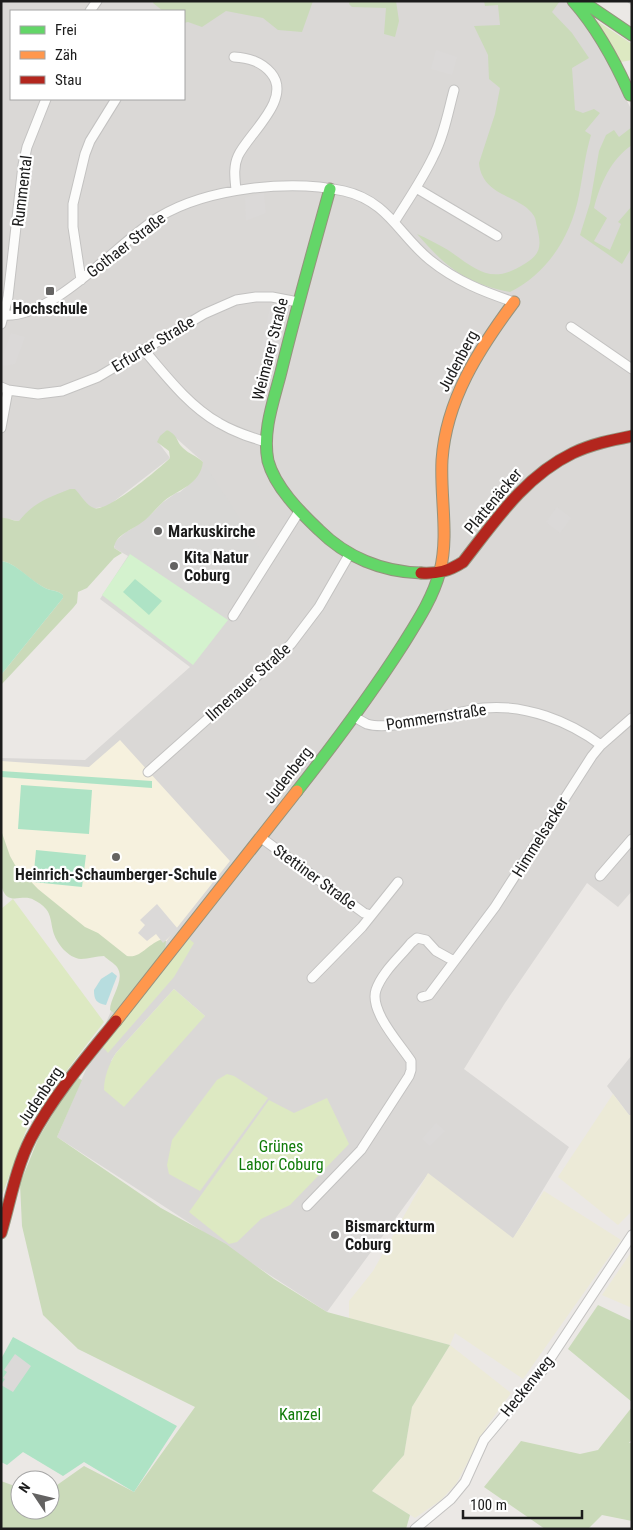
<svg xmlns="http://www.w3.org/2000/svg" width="633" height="1530" viewBox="0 0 633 1530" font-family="'Roboto Condensed',sans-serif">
<rect width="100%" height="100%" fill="#ebe8e5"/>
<path fill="#dad8d6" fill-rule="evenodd" d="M1,1H569L591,28L632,111V891L618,907L587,883L505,1003L464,1069L569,1147L513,1239L428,1174L327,1312L57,1137L129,969L1,859V758L85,760L190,667L100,599L128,556L114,548L117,540L192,484L203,462L167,430L158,442L170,458L108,506L19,521L1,518ZM11,11H184V99H11ZM174,989L205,1016L111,1061L116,1053Z
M632,1055V1115H629L607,1086Z"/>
<path fill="#f6f1de" d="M120,740L230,861L141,973L39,891L1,853V761L89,767Z"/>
<path fill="#d9d8d6" d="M206,466L264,556L224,616L123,550L113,545L117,540L126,532L143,523L162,503L176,493L180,492L198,477Z"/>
<path fill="#ecead7" d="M613,1094L629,1115H632V1211L618,1225L558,1177Z
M428,1173L513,1238L544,1191L621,1240L523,1379L455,1333L450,1345L511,1393L487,1426L456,1484L441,1500L415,1518L372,1491L404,1455L412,1407L450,1345L349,1318V1301L373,1271Z
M632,1251V1308L602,1295Z"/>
<path fill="#dde9c2" d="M594,19L632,44V60L621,62Z
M13,899L104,1022L31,1117L1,1198V909Z
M189,939L194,943L174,977L108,1053L103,1047Z
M174,989L205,1016L124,1107L104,1090C104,1077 109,1064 116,1053Z
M227,1074L234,1076L268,1098L200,1191L169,1174L167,1165L172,1140L217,1080Z
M327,1098L349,1144L290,1205L261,1219L237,1242L229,1244L189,1212L269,1100L294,1113Z"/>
<path fill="#cadab9" d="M154,1H313L302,32L278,30L263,18L226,11L202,27L188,22L184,23V11H163L153,3Z
M350,1H396L399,21L395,37L384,34L386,8L352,7L349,4Z
M484,1H560L552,12L572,33L589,58L572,68L575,110L583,113L594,109L600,113L585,131L591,135C585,155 583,175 579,195C571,236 548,273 510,292C465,283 447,268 417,234C428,239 438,244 448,250C477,270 491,286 526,263C542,253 541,244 537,227C536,224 536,219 534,216C521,195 482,197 479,163L495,114L500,88L489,79L488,55L474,26L500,25L498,5L485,6Z
M632,127V145C611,159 600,184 594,208L607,218L594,241L610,250L621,224L618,222L632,206V247L622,264L580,235L590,203L599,151L606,135L614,130L619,137Z
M167,430C179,436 175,440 183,448C189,454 197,456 203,462C200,485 179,489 164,501C156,508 150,517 141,523C132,530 115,535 114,548L122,553L114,558L87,588L78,592L77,603L73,608L1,685V675L63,598V595C58,590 51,591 45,588C30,581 15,562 1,561V518C6,517 12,521 19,521C34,502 48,498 70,489H75C80,494 87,506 94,508C107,513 160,468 170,458L169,451L157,442L160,436Z
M1,830L10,856L15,865L38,889L85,927L98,933L127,956C141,959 148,943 163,939L166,941L165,949L114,1013L110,1010C110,997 126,980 117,967C114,963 108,960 104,956C96,956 89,959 81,959C68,958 56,943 53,931C51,923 51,915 46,909C43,905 38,902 34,900C22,893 8,907 2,888C0,879 1,842 1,830Z
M78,1078L82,1080L57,1137L161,1208L226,1244L274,1279L327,1312L450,1345L412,1407L404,1455L372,1491L410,1515L406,1529H1V1481L20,1488V1510H50V1490L84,1466L134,1492L195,1407L78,1349L43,1315L22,1226L20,1184L38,1139L62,1099Z
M598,1305L632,1321V1402L568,1349Z
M632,1407V1439L629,1443H632V1521L602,1515L588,1529H545L484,1487L521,1441L580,1454L598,1450Z"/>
<path fill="#d4f2ce" d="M130,554L228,620L193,665L102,595Z"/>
<path fill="#aee3c5" d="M1,561C15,562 31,581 45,588C51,591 58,590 63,595V598L1,675Z
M135,579L162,601L149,615L123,592Z
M1,771L152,781V788L1,777Z
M21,785L92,790L89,834L18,829Z
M36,850L86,855L82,887L33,882Z
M13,1337L177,1426L134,1492L84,1462L63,1476L23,1452L7,1465L1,1462V1359Z"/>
<path fill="#dbd9d8" d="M436,50L457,57L452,75L431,69Z
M264,193L266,213L246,221L245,198Z
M271,303L288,306L278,352L261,348Z
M11,333L25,337L15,364L5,366L1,365V361Z
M557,507L571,518L560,533L546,522Z
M157,904L178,929L163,943L156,934L147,941L138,933L145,925L140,920Z
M436,1123L445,1131L430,1146L422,1139Z
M15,1354L31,1366L13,1392L1,1385L5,1379L3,1378L7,1372L4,1370Z"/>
<path fill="#b7dddf" d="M112,972L117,976L106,1005C96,1003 94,1000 94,990L101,979Z"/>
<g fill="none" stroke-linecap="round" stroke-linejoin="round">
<defs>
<path id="street" d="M90,11L97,1
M234,57C248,58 261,61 271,73C293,99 248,134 238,156C233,167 235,179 236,190
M416,188L497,236
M395,221C408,200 422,180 433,157C444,136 448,112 454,90
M81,280L73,227V204L85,154L90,141L116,99
M1,315C52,321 118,242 159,217C207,188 290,179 344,191C388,201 399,235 430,260C456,281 484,292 514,302
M1,324L8,297L23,165L27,147L46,99
M571,327L632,369
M144,350C166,376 189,406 219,423C234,432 250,437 266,442
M1,387L8,390L38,394L62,391L98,377L204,314L236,300L256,297H272L298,302
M1,428L8,390
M233,616L300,510
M354,717C358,719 363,722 367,724C393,732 455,711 484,708C525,704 569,721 601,745
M148,772L212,715L223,708L291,644L319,607L349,555
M260,837L364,913L371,915
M600,876L632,839
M312,978L362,927L398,882
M422,997L429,995L495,907L592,756L601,745L632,718
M307,1206L361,1150L409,1076L411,1070V1061C400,1044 369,1011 376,990C382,972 400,957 411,943L417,938L426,940L436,951L454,961
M415,1529L451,1499L465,1482L484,1440L542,1371L632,1235"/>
<path id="fast" d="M573,1C598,29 615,61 630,95
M582,1L632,35
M330,189C313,250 296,310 281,372C274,400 262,431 268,461C275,487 300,512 319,530C346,557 382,572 421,573
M297,791C334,744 370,696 402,646C417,622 433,598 440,571"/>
<path id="slow" d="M440,571C449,535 440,497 442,460C446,400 479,349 514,302
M116,1021L297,791"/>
<path id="jam" d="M421,573C437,574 449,571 463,562C495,521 525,476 573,453C592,444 612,440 632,436
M1,1233C10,1202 16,1167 31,1138C54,1095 86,1058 116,1021"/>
</defs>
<use href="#street" stroke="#c3c2c1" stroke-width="11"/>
<use href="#fast" stroke="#95937d" stroke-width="13"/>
<use href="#slow" stroke="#95937d" stroke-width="13"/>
<use href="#jam" stroke="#95937d" stroke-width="13"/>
<use href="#street" stroke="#fcfcfb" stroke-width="9"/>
<use href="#fast" stroke="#63d668" stroke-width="11"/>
<use href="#slow" stroke="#ff974d" stroke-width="11"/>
<use href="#jam" stroke="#b3261e" stroke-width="11"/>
<path stroke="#c9c9c8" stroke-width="2.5" stroke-dasharray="10 10" stroke-linecap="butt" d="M628,1L632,4"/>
</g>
<g fill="#646362" stroke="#fff" stroke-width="2">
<rect x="45" y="286" width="10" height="10" rx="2.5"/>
<circle cx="158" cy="531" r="5"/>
<circle cx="174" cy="566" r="5"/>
<circle cx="116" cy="857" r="5"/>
<circle cx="335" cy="1235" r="5"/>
</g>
<g text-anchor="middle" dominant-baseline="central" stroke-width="4.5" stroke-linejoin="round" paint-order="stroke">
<g font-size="16" fill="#1c1c1c" stroke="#fff">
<text transform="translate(22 191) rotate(-83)">Rummental</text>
<text transform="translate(126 245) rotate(-38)">Gothaer Straße</text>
<text transform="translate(153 344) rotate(-31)">Erfurter Straße</text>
<text transform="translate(270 349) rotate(-76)">Weimarer Straße</text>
<text transform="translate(458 361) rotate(-62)">Judenberg</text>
<text transform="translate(493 501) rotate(-50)">Plattenäcker</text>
<text transform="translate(248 682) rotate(-42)">Ilmenauer Straße</text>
<text transform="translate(436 717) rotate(-9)">Pommernstraße</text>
<text transform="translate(288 775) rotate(-52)">Judenberg</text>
<text transform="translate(540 837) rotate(-58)">Himmelsacker</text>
<text transform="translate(315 877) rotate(36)">Stettiner Straße</text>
<text transform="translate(40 1096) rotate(-56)">Judenberg</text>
<text transform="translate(527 1386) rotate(-51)">Heckenweg</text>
</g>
<g font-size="16" font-weight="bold" fill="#1c1c1c" stroke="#fff" text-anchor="start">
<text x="50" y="308" text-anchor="middle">Hochschule</text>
<text x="168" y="531">Markuskirche</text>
<text x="184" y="557">Kita Natur<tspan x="184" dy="18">Coburg</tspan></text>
<text x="116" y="874" text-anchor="middle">Heinrich-Schaumberger-Schule</text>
<text x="345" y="1226">Bismarckturm<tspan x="345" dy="18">Coburg</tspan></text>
</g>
<g font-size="16" fill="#117b09" stroke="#fff">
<text x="281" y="1146">Grünes<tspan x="281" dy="18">Labor Coburg</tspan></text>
<text x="300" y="1414">Kanzel</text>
</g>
</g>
<rect width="633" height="1530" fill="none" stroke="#1c1c1c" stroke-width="5"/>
<rect x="10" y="10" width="175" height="90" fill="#ffffff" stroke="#a4a4a4"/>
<rect x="20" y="26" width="25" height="8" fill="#63d668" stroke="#a4a4a4"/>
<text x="55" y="35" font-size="15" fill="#1c1c1c">Frei</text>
<rect x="20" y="51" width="25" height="8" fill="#ff974d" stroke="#a4a4a4"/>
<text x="55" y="60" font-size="15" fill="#1c1c1c">Zäh</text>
<rect x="20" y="76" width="25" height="8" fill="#b3261e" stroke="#a4a4a4"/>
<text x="55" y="85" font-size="15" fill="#1c1c1c">Stau</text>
<g transform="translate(35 1495) rotate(305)"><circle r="24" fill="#ffffff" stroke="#a4a4a4"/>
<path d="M0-4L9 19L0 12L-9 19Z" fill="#646362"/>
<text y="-8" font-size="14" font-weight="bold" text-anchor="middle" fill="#1c1c1c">N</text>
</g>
<path d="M463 1510v8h119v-8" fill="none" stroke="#1c1c1c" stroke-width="2.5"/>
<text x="470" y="1510" font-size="15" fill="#1c1c1c" stroke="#ffffff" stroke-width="4" paint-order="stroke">100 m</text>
</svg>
